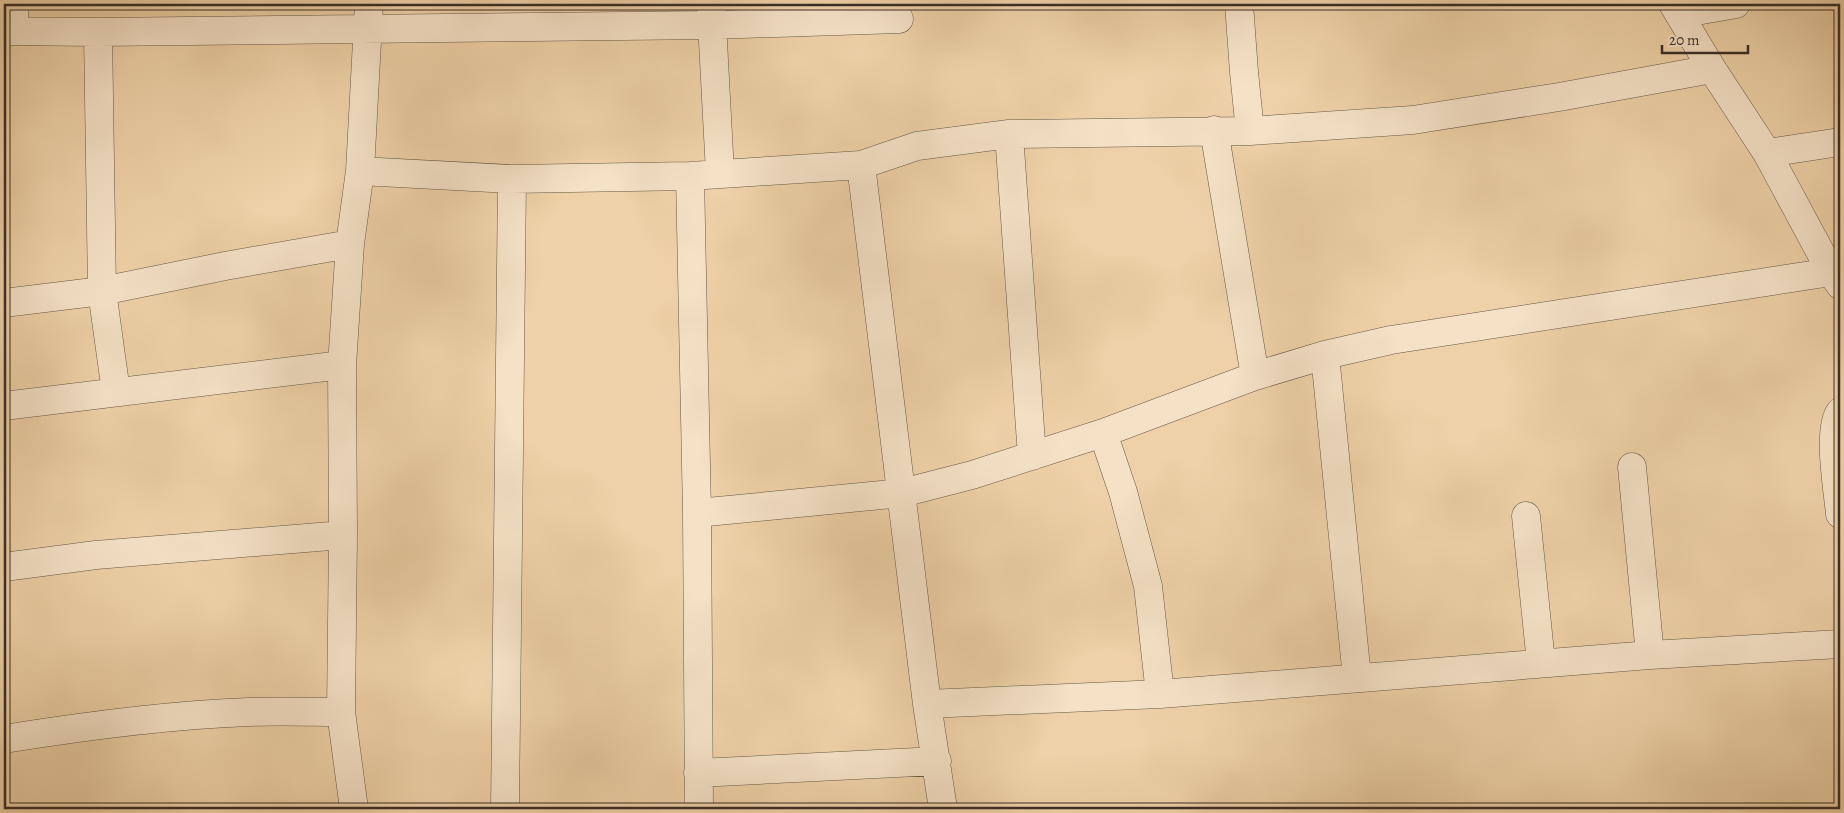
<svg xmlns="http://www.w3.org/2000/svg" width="1844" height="813" viewBox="0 0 1844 813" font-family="Alegreya,serif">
<rect width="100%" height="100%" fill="#eed1a8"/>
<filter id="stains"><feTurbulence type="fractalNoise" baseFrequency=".004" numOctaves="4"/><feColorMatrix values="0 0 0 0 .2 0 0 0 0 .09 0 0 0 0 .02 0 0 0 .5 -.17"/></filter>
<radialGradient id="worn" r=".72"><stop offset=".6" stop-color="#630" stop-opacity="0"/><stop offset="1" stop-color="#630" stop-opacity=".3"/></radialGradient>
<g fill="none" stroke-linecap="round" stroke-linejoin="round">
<defs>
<path id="minor" d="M711,4L720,173
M1239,4L1244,72L1250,131
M1673,4L1712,69L1767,153L1831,272L1840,285
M1679,14L1736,4
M4,31L98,32L712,25L899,19
M14,31V4
M98,32L102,291L116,392
M1214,130L1255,376
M1009,134L1032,456
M1767,153L1840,142
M861,165L927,704L943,809
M360,171L512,179L690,176L861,165L917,146L1009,134L1250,131L1413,120L1559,97L1712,69
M690,176L697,513L699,809
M4,303L102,291L225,266L350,244
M1325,355L1357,678
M4,406L342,365
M1840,412C1827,429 1838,492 1840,514
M1103,433L1123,492L1148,586L1160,694
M1632,467L1650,655
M697,513L902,493L972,475L1103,433L1255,376L1325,355L1391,340L1831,272
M1526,516L1541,663
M4,567L96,555L343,535
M927,704L1160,694L1650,655L1840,644
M4,739C85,726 167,715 249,712C280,711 310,712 341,712
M698,773L937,761
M354,809L341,712L343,535L342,365L350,244L360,171L369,4
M505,809L512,179"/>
</defs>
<use href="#minor" stroke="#665846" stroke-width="29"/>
<use href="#minor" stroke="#f4e1c6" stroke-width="28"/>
</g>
<rect width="1844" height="813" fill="none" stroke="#eed1a8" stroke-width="20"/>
<rect x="5" y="5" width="1834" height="803" fill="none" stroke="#392f26" stroke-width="2.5"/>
<rect x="10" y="10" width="1824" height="793" fill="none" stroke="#392f26"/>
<path d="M1662 45v8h86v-8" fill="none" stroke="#392f26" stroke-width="2.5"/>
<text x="1669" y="45" font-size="15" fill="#392f26" stroke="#f4e1c6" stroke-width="4" paint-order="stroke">20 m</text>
<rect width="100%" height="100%" filter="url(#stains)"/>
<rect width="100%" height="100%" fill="url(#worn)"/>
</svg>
